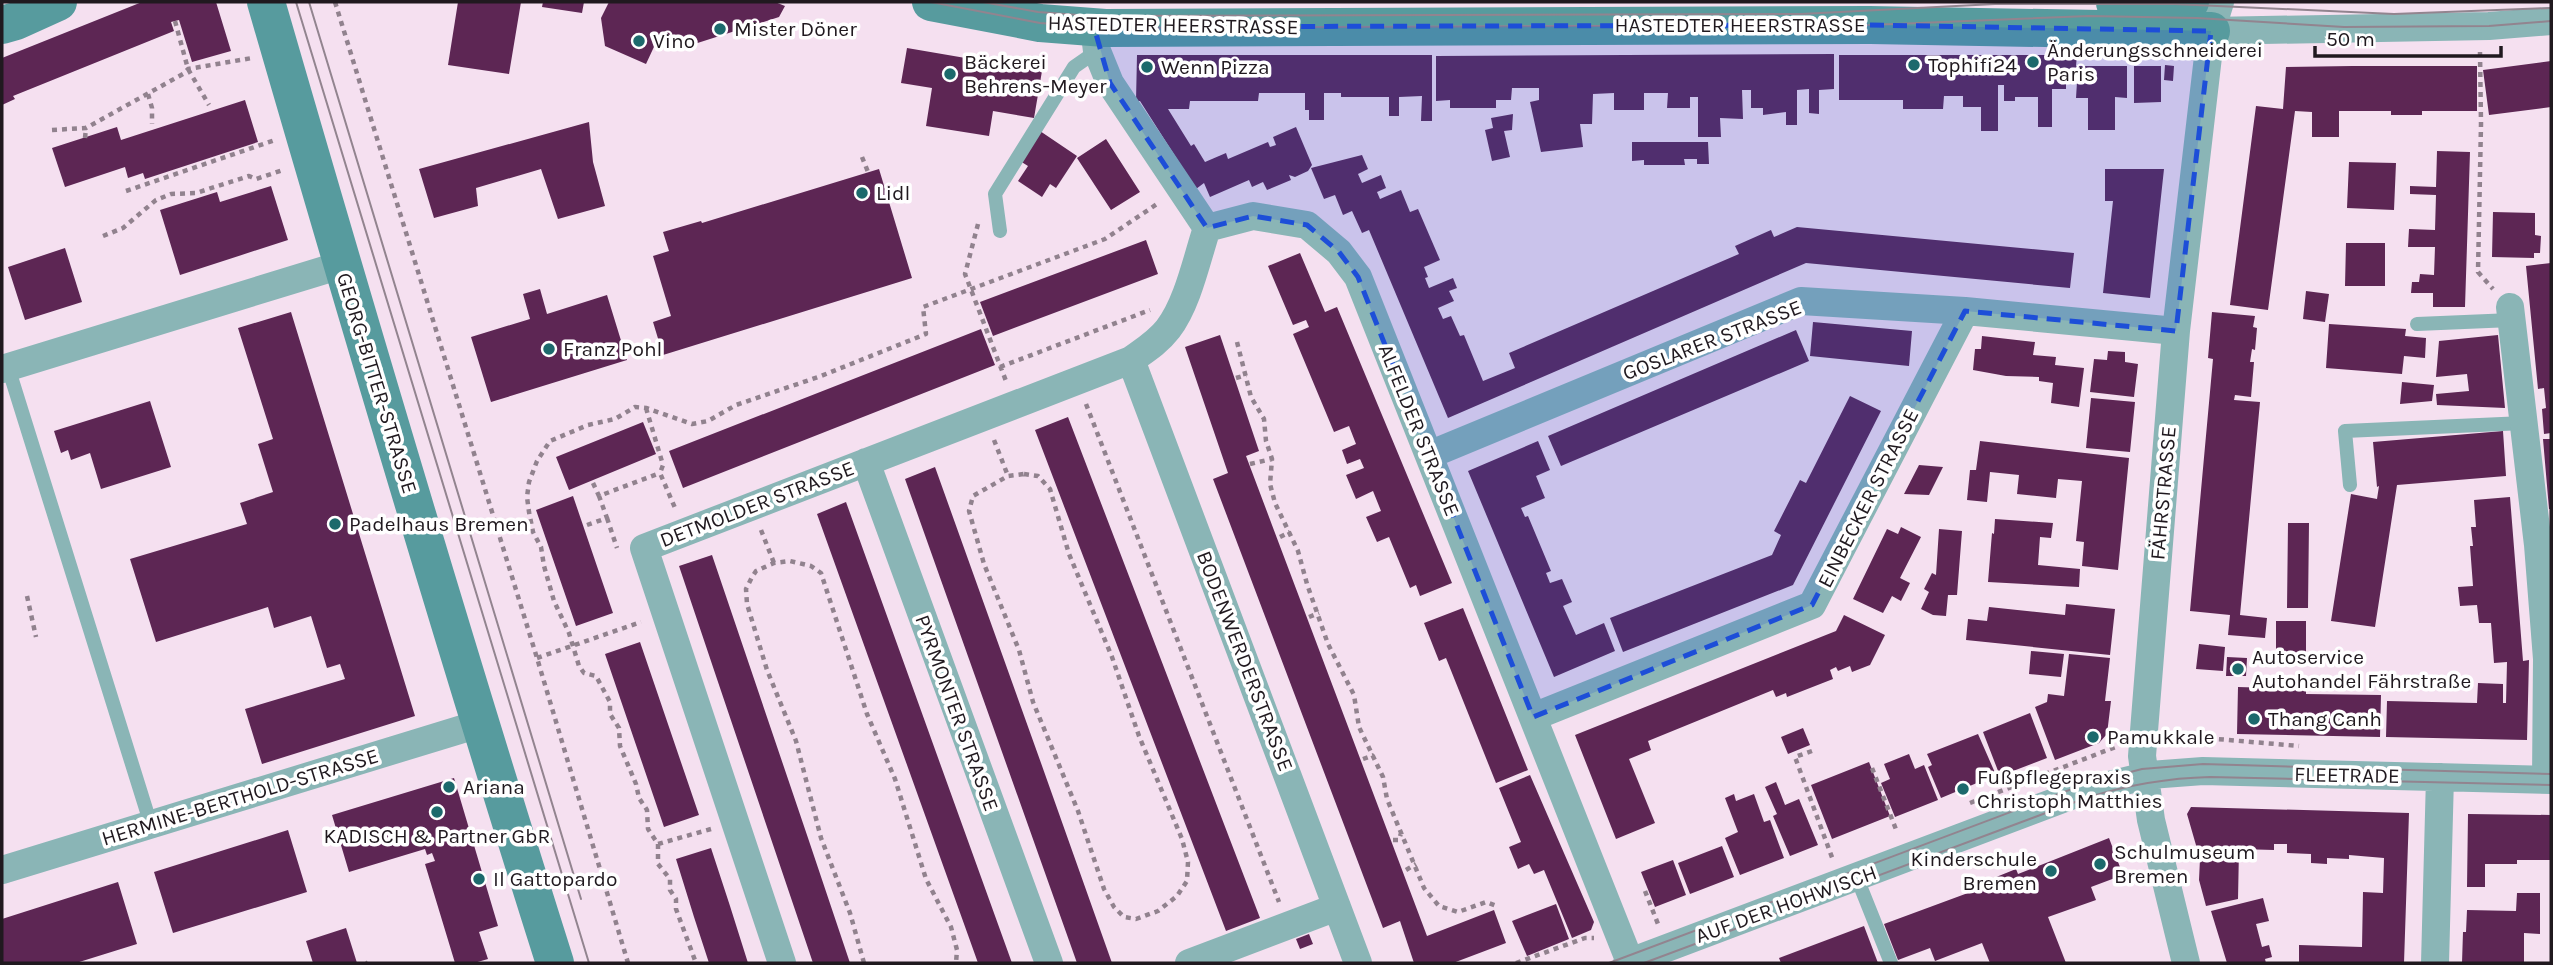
<svg xmlns="http://www.w3.org/2000/svg" width="2553" height="965" viewBox="0 0 2553 965" font-family="Karla,sans-serif">
<rect width="100%" height="100%" fill="#f5e0f0"/>
<path fill="#5d2654" d="M142,2H216L231,51L192,62L179,20L171,22L174,31L13,96L15,99L2,105V58Z
M458,2H521L509,74L448,65Z
M543,2H584L582,13L542,7Z
M609,2H775L785,6L779,17L685,47L659,36L646,64L605,46L601,18Z
M907,48L1042,71L1034,118L993,111L989,136L926,126L932,88L901,83Z
M1834,54V89L1819,90V114L1809,113V89L1797,90V125H1786V112L1763,115V108H1751V90H1742L1743,119L1720,118L1721,137H1698V97H1690V108H1667L1668,93H1644V110H1614V93L1593,94L1592,124H1580L1583,147L1541,152L1530,102L1539,100V88H1512L1511,100H1496V108H1450V100L1436,101V56Z
M1137,55H1432V121H1421L1422,96L1399,97V116H1389V97H1341V93H1324V120H1309V110H1305V93H1259L1258,101H1190L1189,109H1168L1191,146L1194,144L1205,162L1226,153L1228,159L1268,142L1270,147L1276,145L1273,137L1296,127L1312,165L1308,171L1295,177L1289,175L1291,180L1267,190L1263,182L1252,187L1249,180L1210,197L1204,183L1196,189L1140,101H1136Z
M1839,55H2077L2076,66H2127V98L2115,97V130H2088V98H2076L2077,82H2066V89H2052V127H2038V97H2015V101H2004V85H1998V131H1981V107H1963V96H1944L1943,109H1903V100H1839Z
M2551,61V107L2489,115L2483,70Z
M2165,65L2174,66L2173,81L2164,80Z
M2134,66H2161V102L2134,103Z
M2352,66H2477V111H2422V115H2391V111H2339V137H2312V112L2295,111L2268,310L2230,305L2256,106L2283,109L2286,67Z
M245,100L258,142L145,179L143,173L128,178L125,167L65,187L52,148L117,127L121,140Z
M1513,114L1512,130L1504,131L1510,157L1492,161L1485,130L1493,128L1491,118Z
M589,122L593,162L605,206L558,219L541,169L476,188L478,206L434,218L419,169Z
M1040,131L1077,156L1056,188L1050,184L1042,197L1018,181L1028,166L1020,161Z
M1106,139L1140,192L1111,210L1077,158Z
M1632,142H1708L1709,164H1697V159H1684L1685,165H1644V160L1632,161Z
M2437,151L2470,152L2465,307H2433V293H2411L2412,282H2419L2420,274L2434,275L2435,247H2408L2409,229L2435,230L2436,195L2410,194V186L2436,187Z
M1362,155L1368,169L1358,174L1362,183L1381,175L1386,188L1377,192L1380,199L1401,190L1410,212L1418,209L1440,260L1424,267L1428,277L1425,278L1429,288L1453,278L1457,288L1449,291L1454,301L1438,308L1443,319L1451,316L1460,336L1464,335L1483,381L1515,368L1509,353L1739,254L1735,246L1771,230L1774,237L1797,227L2074,253L2070,288L1806,263L1448,418L1369,230L1362,233L1352,211L1343,215L1335,195L1324,199L1311,168Z
M2349,162L2396,163L2394,210L2347,208Z
M879,169L912,278L663,355L653,322L671,316L653,256L669,251L663,232L701,221L702,223Z
M2105,169H2164L2150,298L2103,293L2113,201H2105Z
M271,186L288,240L180,275L160,210L217,192L220,202Z
M2493,212L2535,213V235L2541,236L2540,253H2534V258L2492,257Z
M1146,240L1158,274L993,336L980,302Z
M2346,243H2385V286H2345Z
M65,248L82,302L25,320L8,267Z
M1300,253L1325,312L1337,307L1452,583L1420,596L1416,585L1410,588L1389,537L1377,542L1366,517L1381,511L1373,491L1356,499L1346,475L1364,468L1360,459L1347,464L1342,450L1356,444L1349,426L1334,432L1293,334L1309,327L1306,320L1293,325L1268,266Z
M2551,263V433L2544,434L2542,409L2546,408L2544,388L2538,389L2526,266Z
M540,289L547,314L607,295L627,360L491,402L471,337L530,319L523,294Z
M2306,291L2329,294L2325,322L2303,319Z
M291,312L415,716L262,764L245,709L345,679L340,664L327,668L311,616L274,628L268,607L156,642L130,559L247,524L240,503L273,492L258,444L273,439L238,328Z
M2212,312L2255,316L2253,327L2257,328L2255,350L2252,349L2250,362H2254L2251,397L2235,395L2234,400L2260,402L2240,615L2267,618L2265,638L2228,635L2230,615L2190,611L2213,359L2208,358Z
M1813,322L1912,331L1909,366L1810,356Z
M2329,324L2406,329L2405,336L2426,338L2425,358L2404,356L2402,374L2326,368Z
M981,329L995,365L683,488L669,451Z
M1796,330L1809,361L1561,466L1548,436Z
M1220,335L1259,451L1246,456L1427,936L1494,910L1506,943L1453,963H1414L1400,921L1383,928L1213,479L1228,473L1185,347Z
M2498,335L2505,408L2437,405L2436,394L2469,391L2467,374L2436,377L2439,341Z
M1982,336L2035,342L2033,355L2056,357L2055,365L2084,368L2079,407L2051,403L2053,383L2039,381V377L2006,376L1973,370L1975,349H1981Z
M2108,351L2125,352V362L2138,364L2134,397L2090,392L2094,359L2107,360Z
M2402,382L2434,385L2432,401L2400,404Z
M1850,396L1881,411L1793,585L1623,652L1610,618L1772,555L1781,535L1774,531L1800,480L1806,483Z
M2091,398L2135,402L2130,452L2086,448Z
M150,401L171,467L101,489L90,453L71,460L68,450L61,453L54,431Z
M1068,417L1260,918L1226,931L1035,430Z
M643,422L656,454L569,490L556,457Z
M2503,431L2506,476L2397,485L2375,627L2331,621L2351,494L2377,499L2379,486L2377,487L2373,442Z
M2543,439H2551V509H2549Z
M1538,441L1550,470L1536,476L1545,498L1521,508L1525,517L1528,516L1551,571L1546,573L1550,583L1562,579L1572,602L1563,606L1576,635L1604,623L1615,651L1554,677L1468,471Z
M1980,441L2129,458L2118,570L2082,566L2084,542L2076,541L2082,481L2058,479L2056,498L2017,494L2019,475L1990,472L1987,502L1967,500L1970,470H1976Z
M1919,465L1943,467L1929,495L1904,494Z
M935,467L1041,763L1112,963H1077L905,479Z
M573,496L613,613L576,626L536,510Z
M2510,497L2523,661L2529,660L2527,740L2386,737L2387,701L2477,703L2478,683L2503,684V703H2506L2507,662L2494,663L2491,623H2479L2477,605L2460,606L2458,587L2473,586L2470,546H2473L2471,527H2476L2474,500Z
M846,502L937,755L1012,963H978L968,935L817,514Z
M1995,519L2053,523L2051,538L2040,537L2038,565L2080,569L2079,587L1988,582L1992,533L1994,534Z
M2288,523H2309L2308,608H2287Z
M1901,527L1921,537L1900,578L1910,583L1901,601L1892,596L1883,613L1853,599L1887,529L1898,534Z
M1939,529L1962,531L1957,595H1948L1946,616L1933,615L1921,609L1929,592L1924,589L1932,573L1936,575Z
M712,555L808,838L850,963H813L717,679L679,566Z
M2066,604L2115,609L2110,655L1966,640L1968,619L1987,621L1989,607L2065,615Z
M1463,608L1528,770L1496,783L1446,658L1439,661L1424,623Z
M1844,615L1885,635L1870,665L1852,672L1850,666L1838,671L1836,667L1830,670L1833,679L1787,697L1786,693L1776,697L1773,690L1648,741L1651,750L1629,759L1655,823L1616,839L1575,735L1836,631Z
M2276,621H2306V661H2276Z
M640,642L699,815L664,827L605,654Z
M2199,644L2225,647L2223,671L2196,669Z
M2031,651L2064,654L2061,677L2029,674Z
M2069,654L2110,658L2105,701H2111L2107,734L2099,743L2055,760L2035,707L2047,702L2048,694L2064,696Z
M2227,657L2247,658L2246,676H2226Z
M2238,687L2306,689V694L2381,695L2380,737L2237,734Z
M2030,713L2047,758L2000,776L1983,732Z
M1803,728L1810,745L1788,754L1781,737Z
M1978,734L1996,775L1941,798L1928,767L1932,765L1927,754Z
M1909,754L1915,769L1924,765L1938,800L1895,817L1881,783L1890,779L1884,764Z
M1869,762L1890,816L1832,839L1811,785Z
M1530,775L1594,922L1591,930L1572,938L1544,870L1534,874L1529,864L1518,869L1509,847L1521,842L1499,788Z
M454,778L498,926L479,932L488,959L474,963H455L425,864L435,861L432,853L427,855L425,849L349,872L332,815Z
M1776,782L1785,805L1799,799L1818,845L1790,856L1773,816L1777,814L1765,787Z
M1734,794L1736,801L1754,794L1764,822L1770,820L1784,858L1740,875L1725,838L1738,832L1725,798Z
M2191,807L2409,813L2404,963H2299V945L2362,947L2363,892L2383,893L2384,858L2349,855V859L2327,858V864L2311,863V854L2287,853V844H2274V850L2239,849L2238,899L2206,906L2199,880L2200,859L2187,814Z
M2468,814L2551,815V860H2517V864H2485V887H2467Z
M288,830L307,892L173,933L154,872Z
M2109,838L2123,875L2091,887L2096,900L2048,917L2066,963H1990L1982,943L1935,961L1930,948L1898,960L1884,924L1976,890L1974,886L2016,869L2018,874Z
M1722,846L1734,877L1690,894L1678,863Z
M711,848L730,906L748,963H709L694,917L676,859Z
M1673,860L1686,895L1655,907L1641,872Z
M118,882L137,944L76,963H2V919Z
M2517,893H2540V934L2524,933V963H2462L2463,932H2466L2467,910L2516,911Z
M2263,898L2269,921L2256,924L2262,947L2269,945L2272,957L2265,959L2266,963H2227L2211,911Z
M1556,904L1569,939L1527,956L1512,921Z
M1864,926L1878,963H1781L1779,958Z
M346,928L357,963H313L306,941Z
M1309,934L1313,944L1300,949L1296,939Z"/>
<g fill="none" stroke-linecap="round" stroke-linejoin="round">
<path stroke="#91828e" stroke-width="4.5" stroke-dasharray="5 5" stroke-linecap="butt" d="M335,2L537,658L628,963
M175,21L188,69L209,105
M2480,52L2481,124L2478,272L2493,289
M148,94L152,108V124
M52,130L86,128L183,74L188,69L252,58
M85,138L86,128
M862,157L868,172
M126,191L275,140
M978,224L965,274L1006,381
M103,236L123,228L156,200L171,194L196,193L249,176L256,179L283,170
M1237,342L1251,397L1264,419L1266,441L1272,459L1270,484L1275,503L1298,551L1307,584L1328,644L1354,695L1359,727L1383,777L1387,799L1424,888L1439,906L1458,912L1486,902L1499,907
M1000,367L1150,310
M1236,378L1246,375
M1086,404L1279,902
M646,408L663,465L660,473L675,508
M994,440L1008,476
M1250,464L1272,459
M1024,474L1038,476L1050,489L1069,554L1112,657L1139,736L1182,839L1188,862L1187,881L1177,896L1158,911L1136,919L1124,917L1114,907L1104,889L1078,811L1033,702L1019,650L984,564L969,511L973,496L1008,476Z
M593,483L599,496L660,473
M607,518L617,548
M587,525L607,518L599,496
M761,530L774,563
M1280,537L1290,532
M27,596L36,637
M1309,617L1319,613
M537,658L641,622
M2169,740L2205,738L2299,746
M1812,751L1795,757L1833,860
M1363,759L1374,755
M1872,768L1897,832
M1970,803L2118,746
M711,829L658,844L648,829L647,810L639,798L636,784L620,746L619,728L610,714V702L596,676L584,673L579,666L569,633L554,601L544,566L541,547L533,532L529,512L527,497L529,482L537,461L550,441L588,425L615,419L635,407L646,408L692,424L708,421L736,405L821,376L926,334L923,307L1105,239L1160,202
M1393,840H1399L1401,833
M658,844V864L670,879V890L676,899V909L696,963
M1406,870L1416,864
M1645,891L1658,924
M365,962L366,963
M864,963L850,913L821,838L796,741L767,670L747,604L746,589L752,577L756,571L774,563L790,561L811,566L821,573L867,714L895,779L926,879L951,927L957,950L956,963
M1516,963L1585,938H1594"/>
<path stroke="#8ab5b6" stroke-width="14" d="M1000,231L995,194L1074,67L1097,51
M2417,324L2512,320
M8,367L151,825
M2350,485L2345,431L2524,423
M1857,878L1891,963"/>
<path stroke="#8ab5b6" stroke-width="28" d="M1094,27L1097,51L1110,83L1207,228
M2211,31L2489,26L2551,21
M1207,228L1253,216L1307,225L1339,252L1358,277L1630,962
M2510,307L2538,545L2547,659L2546,780
M1131,360L1358,963
M2,369L341,265
M1429,455L1801,301L1965,311L2176,331
M866,462L1049,963
M1533,717L1812,605L1965,311
M2,870L479,724
M782,963L644,548L1131,360C1145,350 1158,342 1168,329C1188,303 1197,258 1207,228
M1189,963L1337,907
M1627,963L2084,791L2150,775L2203,771L2551,780
M2186,963L2151,820L2142,756L2176,331L2211,31L2220,2
M2435,963L2440,777"/>
<path stroke="#579b9e" stroke-width="38" d="M266,2C359,323 454,644 555,963
M931,2L1040,23L1105,28L1870,25L2211,31
M2115,3L2190,2
M2,25L16,21L58,2"/>
<path stroke="#92848f" stroke-width="2" d="M296,2L589,963
M309,2L581,899
M931,2L1040,23L1105,28L1870,25L2089,16L2197,18L2344,27L2489,26L2551,21
M983,2L1038,12L1092,16L1801,14L1995,4H2174L2394,14L2551,8
M1609,963L2088,783L2142,769L2203,764L2551,774
M1644,963L2086,798C2127,785 2167,778 2210,777L2551,785"/>
</g>
<path fill="#1d4ed8" fill-opacity="0.2" stroke="#1d4ed8" stroke-width="5" stroke-dasharray="14 9" stroke-linejoin="round" d="M1870,25L2211,31L2176,331L1965,311L1812,605L1533,717L1358,277L1339,252L1307,225L1253,216L1207,228L1110,83L1094,27Z"/>
<g fill="#1c696c" stroke="#fff" stroke-width="2.5">
<circle cx="720" cy="29" r="7"/>
<circle cx="639" cy="41" r="7"/>
<circle cx="2033" cy="62" r="7"/>
<circle cx="1914" cy="65" r="7"/>
<circle cx="1147" cy="67" r="7"/>
<circle cx="950" cy="74" r="7"/>
<circle cx="862" cy="193" r="7"/>
<circle cx="549" cy="349" r="7"/>
<circle cx="335" cy="524" r="7"/>
<circle cx="2238" cy="669" r="7"/>
<circle cx="2254" cy="719" r="7"/>
<circle cx="2093" cy="737" r="7"/>
<circle cx="449" cy="787" r="7"/>
<circle cx="1963" cy="789" r="7"/>
<circle cx="437" cy="812" r="7"/>
<circle cx="2100" cy="864" r="7"/>
<circle cx="2051" cy="871" r="7"/>
<circle cx="479" cy="879" r="7"/>
</g>
<g text-anchor="middle" dominant-baseline="central" stroke-width="7" stroke-linejoin="round" paint-order="stroke">
<g font-size="21" fill="#20191f" stroke="#fff">
<text transform="translate(1173 25) rotate(1)">HASTEDTER HEERSTRASSE</text>
<text x="1740" y="25">HASTEDTER HEERSTRASSE</text>
<text transform="translate(1712 340) rotate(-21)">GOSLARER STRASSE</text>
<text transform="translate(377 383) rotate(73)">GEORG-BITTER-STRASSE</text>
<text transform="translate(1419 430) rotate(68)">ALFELDER STRASSE</text>
<text transform="translate(2163 493) rotate(-85)">FÄHRSTRASSE</text>
<text transform="translate(1868 498) rotate(-63)">EINBECKER STRASSE</text>
<text transform="translate(757 504) rotate(-21)">DETMOLDER STRASSE</text>
<text transform="translate(1245 661) rotate(69)">BODENWERDERSTRASSE</text>
<text transform="translate(957 713) rotate(70)">PYRMONTER STRASSE</text>
<text transform="translate(2347 775) rotate(1)">FLEETRADE</text>
<text transform="translate(240 797) rotate(-17)">HERMINE-BERTHOLD-STRASSE</text>
<text transform="translate(1786 904) rotate(-20)">AUF DER HOHWISCH</text>
</g>
<g font-size="21" fill="#20191f" stroke="#fff" text-anchor="start">
<text x="734" y="29">Mister Döner</text>
<text x="653" y="41">Vino</text>
<text x="2047" y="50">Änderungsschneiderei<tspan x="2047" dy="24">Paris</tspan></text>
<text x="964" y="62">Bäckerei<tspan x="964" dy="24">Behrens-Meyer</tspan></text>
<text x="1928" y="65">Tophifi24</text>
<text x="1161" y="67">Wenn Pizza</text>
<text x="876" y="193">Lidl</text>
<text x="563" y="349">Franz Pohl</text>
<text x="349" y="524">Padelhaus Bremen</text>
<text x="2252" y="657">Autoservice<tspan x="2252" dy="24">Autohandel Fährstraße</tspan></text>
<text x="2268" y="719">Thang Canh</text>
<text x="2107" y="737">Pamukkale</text>
<text x="1977" y="777">Fußpflegepraxis<tspan x="1977" dy="24">Christoph Matthies</tspan></text>
<text x="463" y="787">Ariana</text>
<text x="437" y="836" text-anchor="middle">KADISCH &amp; Partner GbR</text>
<text x="2114" y="852">Schulmuseum<tspan x="2114" dy="24">Bremen</tspan></text>
<text x="2037" y="859" text-anchor="end">Kinderschule<tspan x="2037" dy="24">Bremen</tspan></text>
<text x="493" y="879">Il Gattopardo</text>
</g>
</g>
<rect width="2553" height="965" fill="none" stroke="#20191f" stroke-width="7"/>
<path d="M2315 46v10h186v-10" fill="none" stroke="#20191f" stroke-width="3.5"/>
<text x="2326" y="46" font-size="21" fill="#20191f" stroke="#ffffff" stroke-width="5" paint-order="stroke">50 m</text>
</svg>
